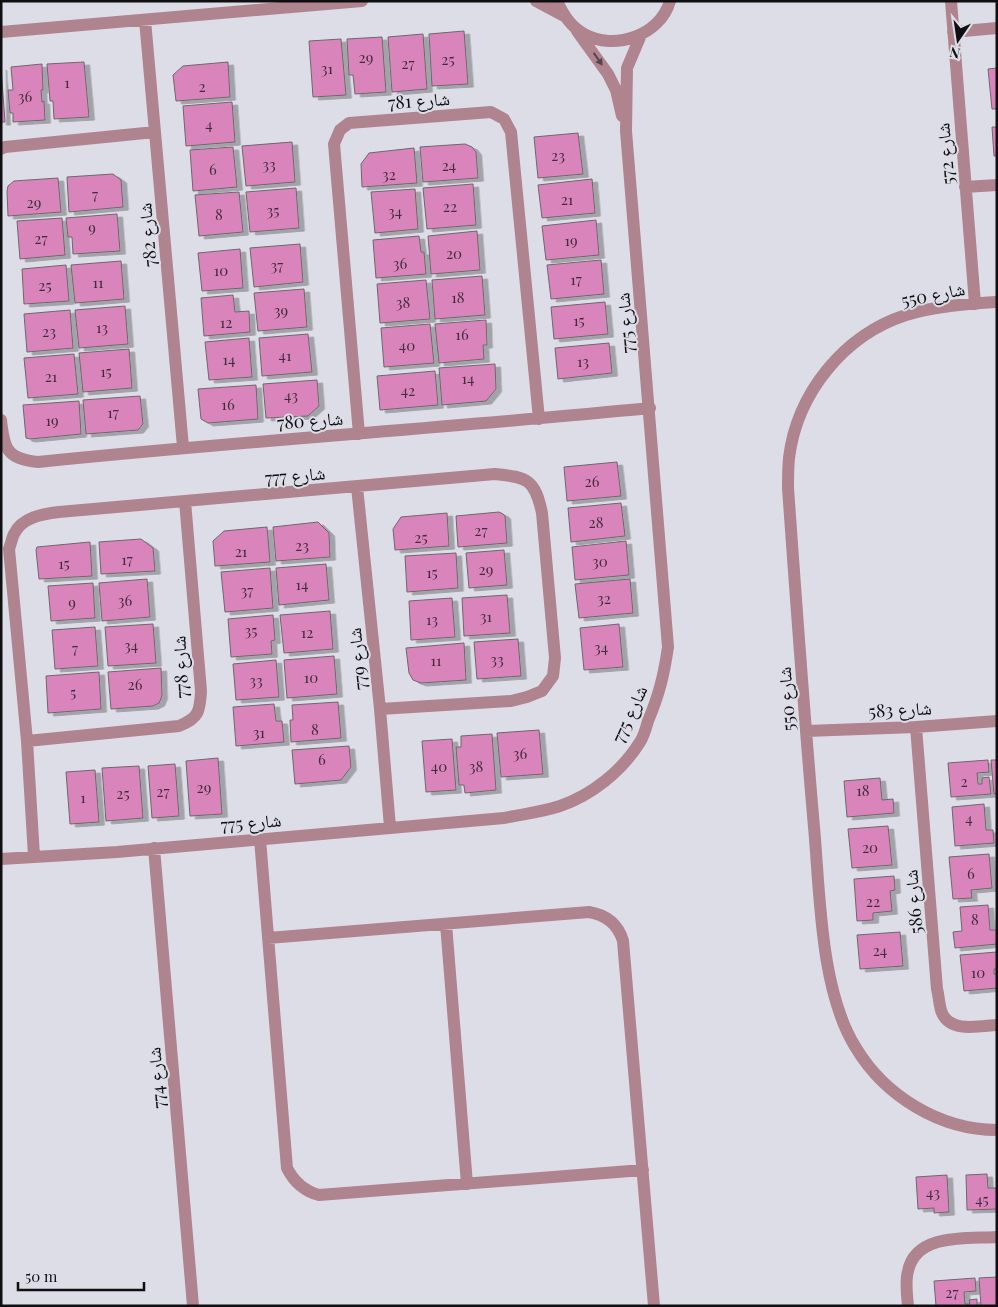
<svg xmlns="http://www.w3.org/2000/svg" width="998" height="1307" viewBox="0 0 998 1307" font-family="'Playfair Display','Noto Naskh Arabic',serif">
<defs>
<filter id="shadow"><feDropShadow dx="5.5" dy="3" stdDeviation="0" flood-color="#0004"/></filter>
</defs>
<rect width="100%" height="100%" fill="#dddde7"/>
<path fill="#d985bc" stroke="#6e666b" filter="url(#shadow)" d="M464,31L468,84L432,86L429,34Z
M423,34L427,89L392,92L388,37Z
M382,37L386,92L355,94L353,75H349L347,39Z
M341,39L346,95L313,97L309,41Z
M84,62L89,117L54,119L53,101H50L47,64Z
M228,62L230,97L176,101L173,75L183,66Z
M42,64L43,90H41L42,102L44,101L45,120L13,122V113H10L8,90H13L11,67Z
M1,67L5,122H1Z
M997,68V109H992L988,69Z
M232,102L235,142L186,146L183,106Z
M992,127H997V156H994Z
M578,133L583,174L538,178L534,137Z
M292,142L295,182L246,186L242,146Z
M465,144L472,147L476,152L478,178L423,182L420,147Z
M233,147L237,187L193,191L190,150Z
M414,148L417,183L362,187L361,164L369,153Z
M113,174L121,180L123,207L69,212L67,177Z
M58,178L61,212L8,216L7,191L8,186L14,181Z
M592,179L595,213L542,218L538,185Z
M473,184L476,225L427,229L423,188Z
M296,188L299,228L250,232L246,192Z
M415,189L418,229L375,233L371,192Z
M239,192L243,232L199,236L195,195Z
M117,214L120,251L73,254L72,237H68L66,218Z
M62,218L65,255L20,259L17,221Z
M596,220L599,255L546,260L542,226Z
M477,231L480,270L431,274L428,236Z
M419,236L421,252H424L426,274L376,278L373,240Z
M300,244L303,282L254,287L250,248Z
M240,249L243,288L202,291L198,253Z
M601,260L604,294L551,299L547,265Z
M121,261L124,299L75,303L71,265Z
M66,265L69,301L24,304L22,269Z
M482,276L485,315L435,319L432,280Z
M426,280L430,319L380,323L377,284Z
M304,289L307,327L258,331L254,293Z
M233,295L235,312L249,311L250,332L204,336L201,298Z
M605,302L608,334L554,339L551,307Z
M125,306L128,344L79,348L75,310Z
M70,310L73,348L27,352L24,314Z
M486,320L487,345H483L484,359L439,363L435,324Z
M430,324L434,363L384,367L381,328Z
M308,334L312,372L262,376L259,338Z
M249,338L252,377L209,380L205,342Z
M609,343L612,373L558,379L555,348Z
M129,349L132,388L83,392L79,353Z
M74,354L78,394L28,398L24,358Z
M495,364L496,389L486,401L442,405L439,368Z
M435,371L438,405L380,410L377,376Z
M317,380L319,406L308,416L266,418L263,384Z
M256,385L258,419L208,423L201,419L198,389Z
M140,396L143,424L138,430L86,434L83,400Z
M79,401L81,434L30,439L26,438L23,405Z
M617,462L621,496L567,501L564,467Z
M621,503L625,536L571,542L568,508Z
M499,512L503,514L505,516L507,543L458,547L456,516Z
M447,513L449,546L395,550L393,529L401,517Z
M318,522L329,533L330,557L276,561L273,527Z
M267,527L270,562L215,566L213,541L224,531Z
M141,539L153,548L155,571L101,574L99,542Z
M626,541L629,575L575,580L572,547Z
M90,542L92,576L39,579L36,550L37,547Z
M504,550L507,585L469,588L466,553Z
M456,553L458,588L407,592L405,556Z
M326,564L329,600L279,605L276,568Z
M270,568L273,608L225,612L221,572Z
M147,579L150,617L102,621L99,583Z
M630,579L633,613L579,618L575,584Z
M93,583L95,618L51,621L48,586Z
M507,595L510,633L464,636L462,598Z
M452,598L455,637L411,640L409,601Z
M330,611L333,649L284,653L280,615Z
M273,615L275,640L271,641L272,654L231,657L228,619Z
M153,624L156,663L108,666L105,627Z
M619,624L623,667L584,670L580,628Z
M95,627L98,666L55,669L52,630Z
M518,639L521,676L477,679L474,642Z
M464,643L466,680L421,683L413,680L409,673L406,648Z
M334,656L337,694L287,698L284,660Z
M276,660L279,697L236,700L233,664Z
M161,668L162,696L159,703L153,706L111,709L108,672Z
M99,672L101,709L48,713L46,676Z
M338,702L341,738L291,742L290,720H293L292,705Z
M274,704L276,721H282L284,742L236,746L233,707Z
M539,730L543,774L501,777L497,733Z
M492,734L496,790L465,793L464,785H459L456,747H461V736Z
M452,739L456,790L426,792L422,741Z
M349,746L351,767L341,780L295,784L292,750Z
M218,758L222,814L190,816L186,761Z
M988,760L989,772L977,773L978,784H982V778L989,777L991,794L951,797L948,763Z
M991,760H997V793L994,794Z
M175,764L179,816L152,818L148,766Z
M139,766L143,818L106,821L102,768Z
M95,770L99,822L70,824L66,772Z
M880,778L882,800L893,799L894,813L847,817L844,781Z
M984,804L986,830H993L994,843L955,846L952,807Z
M888,826L892,865L852,868L848,829Z
M989,854L992,888L971,890L972,898L953,899L949,857Z
M894,876L895,890L890,891L892,911L873,913V920L857,921L854,879Z
M988,905L990,930H997V944L955,948L953,932L962,931L960,907Z
M900,932L903,966L860,969L857,935Z
M997,952V969H994V974H997V988L964,991L960,955Z
M987,1174L988,1188H997V1209L967,1210L966,1175Z
M947,1175L949,1212L934,1213V1208L918,1209L916,1177Z
M997,1277V1306H981L979,1278Z
M975,1278L976,1291L964,1292L965,1304H970L969,1300L977,1299V1306H936L934,1281Z"/>
<g fill="none" stroke-linecap="round" stroke-linejoin="round">
<path stroke="#af848f" stroke-width="12" d="M536,1L564,16
M557,1C563,14 570,26 584,34C614,51 660,36 670,1
M951,1L975,304
M145,20L183,447
M577,31L608,74L616,90L622,116
M1,32L362,1
M953,32L997,28
M1,149L5,147L155,132
M965,187L997,185
M997,302C967,304 935,306 906,315C844,335 797,393 789,458C788,468 788,478 788,488C796,601 804,714 814,827C820,893 820,991 856,1048C885,1096 940,1130 997,1130
M1,420C4,449 7,459 38,462C242,441 446,428 650,408
M359,434L334,144L340,130L349,123L491,112L504,119L511,132L539,419
M357,487L380,709L390,827
M916,727L937,989C939,996 939,1006 942,1013C951,1033 979,1026 997,1025
M806,731L916,727L997,721
M27,741L179,726C199,718 200,711 201,691L185,501
M260,839L287,1168C294,1182 304,1191 319,1195L643,1170
M154,848L193,1306
M34,856L27,741L9,549C11,544 12,538 14,534C22,517 43,514 59,512L495,474C528,477 535,480 542,513L555,658L553,676L542,691L527,697L511,701L380,709
M1,859L117,852L504,818C523,814 542,812 560,806C592,795 622,771 640,742C644,736 646,728 648,721C659,695 664,675 668,647L626,131L627,68L641,35
M446,924L467,1184
M268,938L589,912C607,915 618,924 623,941L654,1306
M908,1306C907,1295 905,1282 908,1271C916,1233 966,1239 997,1237"/>
</g>
<defs><path id="oneway-solid" d="M-6-.8H1V-3.2L6.5 0L1 3.2V.8H-6Z" transform="scale(1.25)"/></defs>
<use fill="#57444a" href="#oneway-solid" transform="translate(598 59) rotate(55)"/>
<g text-anchor="middle" dominant-baseline="central" stroke-width="4" stroke-linejoin="round" paint-order="stroke">
<g font-size="15" fill="#422c3c">
<text x="366" y="57">29</text>
<text x="448" y="59">25</text>
<text x="408" y="63">27</text>
<text x="327" y="68">31</text>
<text x="67" y="82">1</text>
<text x="202" y="86">2</text>
<text x="25" y="96">36</text>
<text x="209" y="124">4</text>
<text x="558" y="155">23</text>
<text x="269" y="164">33</text>
<text x="449" y="165">24</text>
<text x="213" y="169">6</text>
<text x="389" y="174">32</text>
<text x="95" y="194">7</text>
<text x="567" y="199">21</text>
<text x="34" y="202">29</text>
<text x="450" y="206">22</text>
<text x="273" y="210">35</text>
<text x="395" y="211">34</text>
<text x="219" y="214">8</text>
<text x="92" y="227">9</text>
<text x="41" y="238">27</text>
<text x="571" y="240">19</text>
<text x="454" y="253">20</text>
<text x="400" y="263">36</text>
<text x="277" y="265">37</text>
<text x="221" y="270">10</text>
<text x="576" y="279">17</text>
<text x="98" y="282">11</text>
<text x="45" y="285">25</text>
<text x="458" y="297">18</text>
<text x="403" y="302">38</text>
<text x="281" y="310">39</text>
<text x="579" y="320">15</text>
<text x="226" y="322">12</text>
<text x="102" y="327">13</text>
<text x="49" y="331">23</text>
<text x="462" y="334">16</text>
<text x="407" y="345">40</text>
<text x="285" y="355">41</text>
<text x="229" y="359">14</text>
<text x="583" y="361">13</text>
<text x="106" y="371">15</text>
<text x="51" y="376">21</text>
<text x="468" y="378">14</text>
<text x="408" y="390">42</text>
<text x="291" y="395">43</text>
<text x="228" y="404">16</text>
<text x="113" y="412">17</text>
<text x="52" y="420">19</text>
<text x="592" y="481">26</text>
<text x="596" y="522">28</text>
<text x="481" y="530">27</text>
<text x="421" y="537">25</text>
<text x="302" y="545">23</text>
<text x="241" y="551">21</text>
<text x="127" y="559">17</text>
<text x="600" y="561">30</text>
<text x="64" y="563">15</text>
<text x="486" y="569">29</text>
<text x="432" y="572">15</text>
<text x="302" y="584">14</text>
<text x="247" y="590">37</text>
<text x="604" y="598">32</text>
<text x="125" y="600">36</text>
<text x="72" y="602">9</text>
<text x="486" y="616">31</text>
<text x="432" y="619">13</text>
<text x="251" y="630">35</text>
<text x="307" y="632">12</text>
<text x="131" y="645">34</text>
<text x="601" y="647">34</text>
<text x="75" y="648">7</text>
<text x="497" y="659">33</text>
<text x="436" y="660">11</text>
<text x="311" y="677">10</text>
<text x="256" y="680">33</text>
<text x="135" y="684">26</text>
<text x="73" y="692">5</text>
<text x="315" y="729">8</text>
<text x="259" y="732">31</text>
<text x="520" y="753">36</text>
<text x="322" y="759">6</text>
<text x="439" y="766">40</text>
<text x="476" y="766">38</text>
<text x="964" y="781">2</text>
<text x="204" y="787">29</text>
<text x="863" y="790">18</text>
<text x="163" y="791">27</text>
<text x="123" y="793">25</text>
<text x="83" y="797">1</text>
<text x="969" y="818">4</text>
<text x="870" y="847">20</text>
<text x="971" y="873">6</text>
<text x="873" y="901">22</text>
<text x="975" y="919">8</text>
<text x="880" y="950">24</text>
<text x="978" y="972">10</text>
<text x="933" y="1192">43</text>
<text x="982" y="1199">45</text>
<text x="952" y="1292">27</text>
</g>
<g font-size="18" fill="#0f0f12" stroke="#dddde7">
<text transform="translate(419 100) rotate(-4)">شارع 781</text>
<text transform="translate(945 154) rotate(-95)">شارع 572</text>
<text transform="translate(147 235) rotate(-95)">شارع 782</text>
<text transform="translate(933 294) rotate(-11)">شارع 550</text>
<text transform="translate(625 323) rotate(-95)">شارع 775</text>
<text transform="translate(310 420) rotate(-4)">شارع 780</text>
<text transform="translate(295 475) rotate(-5)">شارع 777</text>
<text transform="translate(357 659) rotate(-96)">شارع 779</text>
<text transform="translate(180 667) rotate(-93)">شارع 778</text>
<text transform="translate(786 699) rotate(-94)">شارع 550</text>
<text transform="translate(900 709) rotate(-3)">شارع 583</text>
<text transform="translate(629 714) rotate(-66)">شارع 775</text>
<text transform="translate(251 822) rotate(-5)">شارع 775</text>
<text transform="translate(913 902) rotate(-95)">شارع 586</text>
<text transform="translate(156 1078) rotate(-95)">شارع 774</text>
</g>
</g>
<rect width="998" height="1307" fill="none" stroke="#0f0f12" stroke-width="5"/>
<g transform="translate(958 40) rotate(193)" stroke="#dddde7" stroke-width="4" paint-order="stroke">
<path d="M0-4L9 19L0 12L-9 19Z" fill="#0f0f12"/>
<text y="-8" font-size="14" font-weight="bold" text-anchor="middle" fill="#0f0f12">N</text>
</g>
<path d="M18 1282v8h126v-8" fill="none" stroke="#0f0f12" stroke-width="2.5"/>
<text x="25" y="1282" font-size="15" fill="#0f0f12" stroke="#dddde7" stroke-width="4" paint-order="stroke">50 m</text>
</svg>
